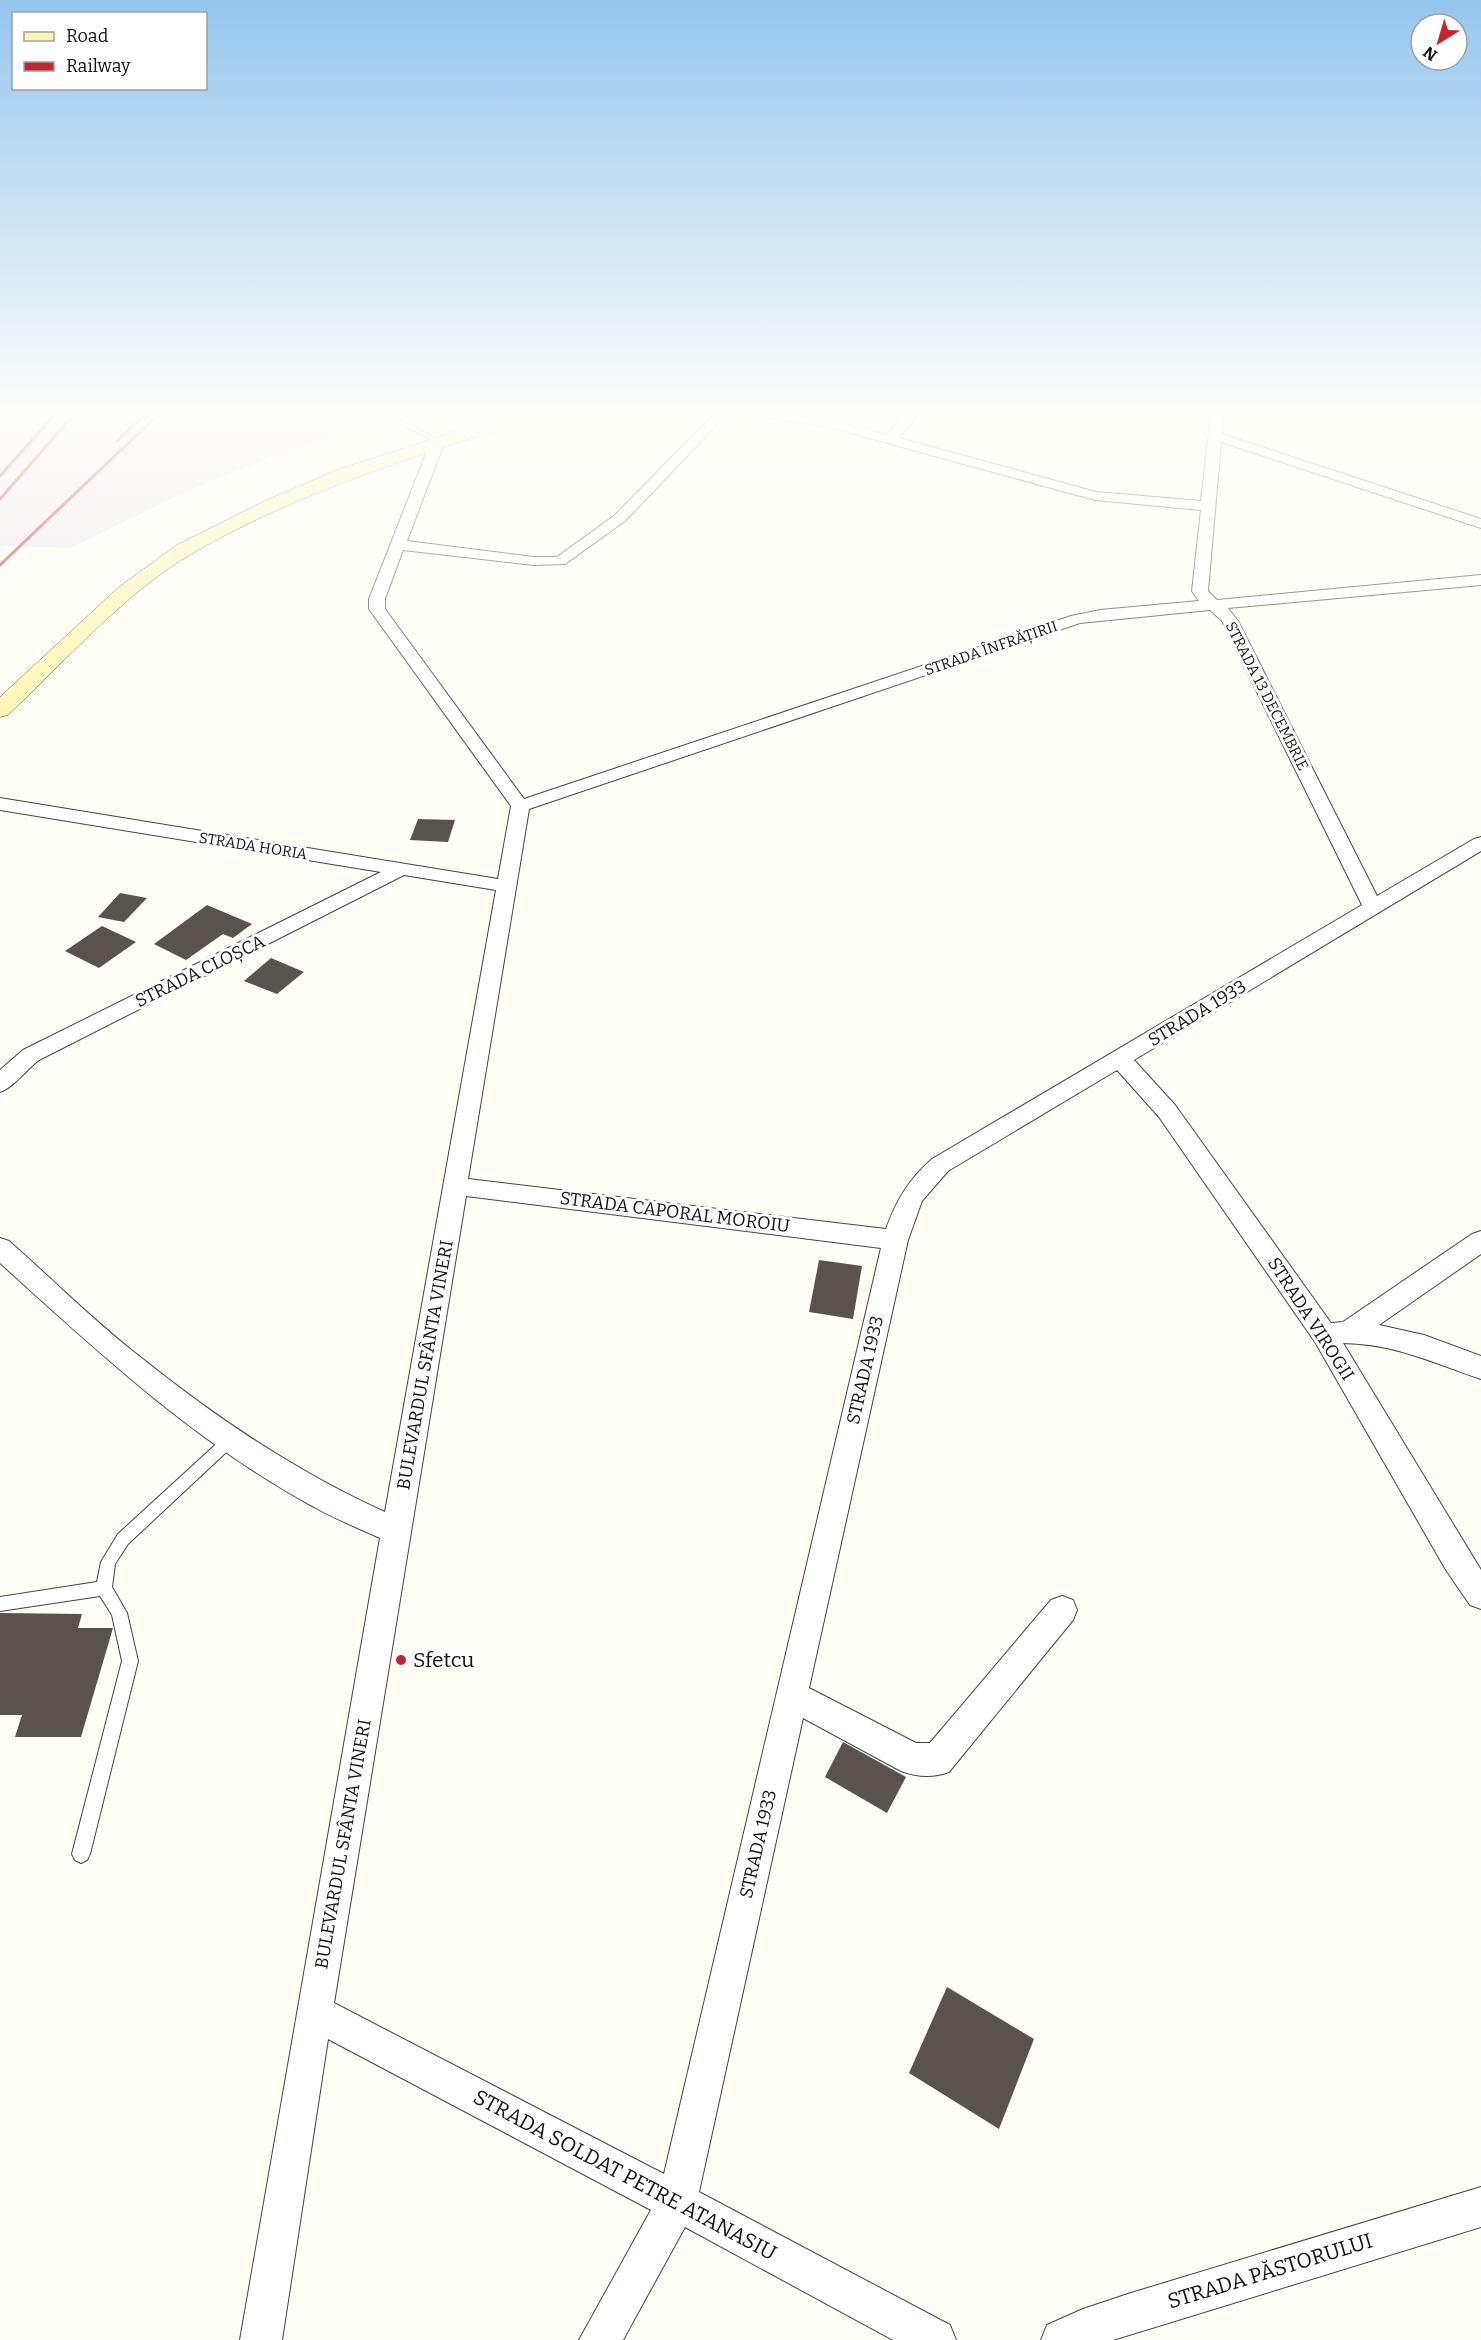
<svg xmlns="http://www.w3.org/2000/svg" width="1481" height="2340" viewBox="0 0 1481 2340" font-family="Bitter,serif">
<rect width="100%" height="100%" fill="#fffdf5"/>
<path fill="#eee6ef" d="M4,412H431L355,429L266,459L181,494L71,548L0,546V416Z"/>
<path fill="#5a524d" d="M418,819L455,820L448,842L410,840Z
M120,893L147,898L124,922L98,917Z
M207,905L252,924L233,938L223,934L186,960L154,944Z
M102,926L136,942L99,968L65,951Z
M271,958L304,972L277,994L244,981Z
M819,1260L862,1266L853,1319L809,1312Z
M0,1613L82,1614L78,1628H113L81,1737H15L22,1715H0Z
M843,1742L906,1777L887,1813L825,1777Z
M947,1987L1034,2039L999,2129L909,2073Z"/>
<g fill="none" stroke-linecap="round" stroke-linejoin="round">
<defs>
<path id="lane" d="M377,412H385L441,441L436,442Z
M230,1434L235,1436L237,1440L235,1444L128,1544L115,1564L112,1587L127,1613L138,1661L90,1854L87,1860L81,1863L75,1860L72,1854L122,1661L112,1615L100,1596L0,1611V1597L97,1582L101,1562L118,1534L225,1436Z"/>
<path id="street" d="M716,412H729L625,521L565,564L533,565L403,550L385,599V609L524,799L1071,616L1100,610L1199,601L1192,591L1201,510L1095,500L825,426L754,416L748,412C797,412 840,422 887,435L907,412H920L899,438L1096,492L1201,501L1211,412H1223L1222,434L1481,519V528L1221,442L1208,591L1217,600L1481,575V585L1228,608L1238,621L1377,896L1474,839L1481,837V851L1134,1060L1175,1105L1331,1323L1343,1322L1472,1234L1481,1231V1254L1379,1325L1424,1335L1481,1356V1379C1433,1363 1396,1344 1343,1343L1481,1570V1609L1470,1605L1446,1570L1315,1342L1159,1117L1117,1070L948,1171L922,1201L908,1240L809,1688L916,1743H930L1051,1600L1062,1596L1073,1600L1077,1610L1073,1620L949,1772C933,1778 917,1777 901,1771L803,1718L699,2192L950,2325L956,2340H893L685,2227L623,2340H579L651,2210L328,2039L282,2340H240L380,1538C358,1528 335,1519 314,1507C196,1443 98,1352 0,1263V1238L9,1241C52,1279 94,1321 139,1356C215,1417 296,1472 385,1512L496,890L404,875L39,1060C27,1069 13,1088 0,1092V1070L23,1050L381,872L0,810V798L498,879L511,806L369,609V599L431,441L438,437L445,441L407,541L533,557H557L615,515ZM1210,610L1222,621L1362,905L932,1159C909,1179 896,1201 886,1229L468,1179L529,809L1080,623ZM466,1196L881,1248L664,2174L334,2003Z
M1481,2187V2227L1113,2340H1041L1047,2325L1083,2309L1131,2293Z"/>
<path id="secondary" d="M516,412H542L539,416C421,455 301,490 193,553C128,590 63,663 8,715L0,717V697L119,587L177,545L267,500L337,470Z"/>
</defs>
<use href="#lane" stroke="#444" stroke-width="2"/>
<use href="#street" stroke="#444" stroke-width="2"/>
<use href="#secondary" stroke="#333" stroke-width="1"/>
<use href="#lane" fill="#fff" fill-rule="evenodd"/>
<use href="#street" fill="#fff" fill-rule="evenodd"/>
<use href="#secondary" fill="#fff6b0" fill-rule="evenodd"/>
<path stroke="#c4262e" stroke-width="3" d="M117,441L148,412
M0,476L57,412
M0,499L76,412
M0,565L161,412"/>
</g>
<linearGradient id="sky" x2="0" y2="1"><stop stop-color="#95c6ee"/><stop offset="0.56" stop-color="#fffefa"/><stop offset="1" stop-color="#fffefa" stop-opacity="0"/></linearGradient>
<rect width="1481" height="739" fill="url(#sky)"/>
<circle fill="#c4262e" stroke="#fff" stroke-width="2" cx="401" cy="1660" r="6"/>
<g text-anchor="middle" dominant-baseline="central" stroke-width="6" stroke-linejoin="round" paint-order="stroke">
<g font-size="15" fill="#111" stroke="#fff">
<text transform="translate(991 648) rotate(-19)">STRADA ÎNFRĂȚIRII</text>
<text transform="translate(1267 696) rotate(63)">STRADA 13 DECEMBRIE</text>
<text transform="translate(253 846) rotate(9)">STRADA HORIA</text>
</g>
<g font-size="18" fill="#111" stroke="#fff">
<text transform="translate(200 971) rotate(-26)">STRADA CLOȘCA</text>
<text transform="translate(1197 1013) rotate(-31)">STRADA 1933</text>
<text transform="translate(675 1212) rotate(7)">STRADA CAPORAL MOROIU</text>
<text transform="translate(1311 1319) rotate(57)">STRADA VIROGII</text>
<text transform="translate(425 1365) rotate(-80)">BULEVARDUL SFÂNTA VINERI</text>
<text transform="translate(865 1370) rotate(-77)">STRADA 1933</text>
<text transform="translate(343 1844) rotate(-80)">BULEVARDUL SFÂNTA VINERI</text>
<text transform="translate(758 1844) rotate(-77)">STRADA 1933</text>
</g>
<g font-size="21" fill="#111" stroke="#fff" text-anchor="start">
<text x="413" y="1660">Sfetcu</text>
</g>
<g font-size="21" fill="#111" stroke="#fff">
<text transform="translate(625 2175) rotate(28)">STRADA SOLDAT PETRE ATANASIU</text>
<text transform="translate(1270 2271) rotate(-17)">STRADA PĂSTORULUI</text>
</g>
</g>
<rect x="12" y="12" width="195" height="78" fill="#ffffff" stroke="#a0a0a0" stroke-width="1.5"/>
<rect x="24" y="32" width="30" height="9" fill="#fff6b0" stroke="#a0a0a0" stroke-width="1.5"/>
<text x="66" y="42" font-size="18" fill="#111111">Road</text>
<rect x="24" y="62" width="30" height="9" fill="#c4262e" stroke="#a0a0a0" stroke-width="1.5"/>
<text x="66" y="72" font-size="18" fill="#111111">Railway</text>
<g transform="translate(1439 42) rotate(217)"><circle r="28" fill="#ffffff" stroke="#a0a0a0" stroke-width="1.5"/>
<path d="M0-4.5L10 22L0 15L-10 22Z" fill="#c4262e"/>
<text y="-9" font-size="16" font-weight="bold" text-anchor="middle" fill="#111111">N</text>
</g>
</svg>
